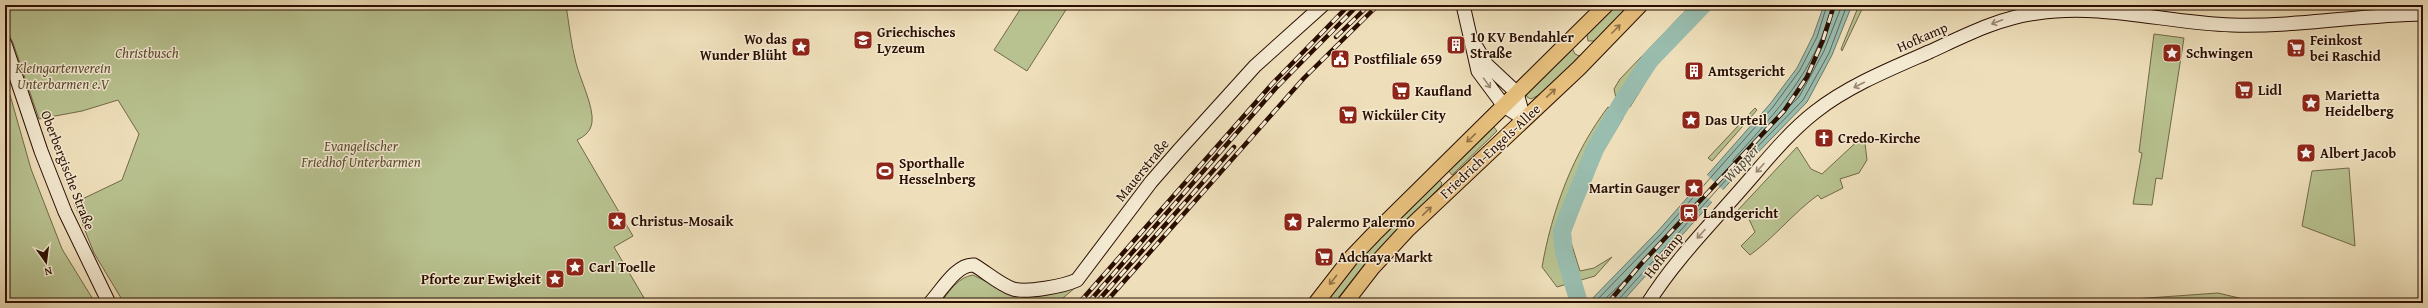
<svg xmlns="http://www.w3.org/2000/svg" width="2428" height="308" viewBox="0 0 2428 308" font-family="'Gentium Book Plus',serif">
<rect width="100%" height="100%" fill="#eedfba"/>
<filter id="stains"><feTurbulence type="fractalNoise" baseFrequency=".005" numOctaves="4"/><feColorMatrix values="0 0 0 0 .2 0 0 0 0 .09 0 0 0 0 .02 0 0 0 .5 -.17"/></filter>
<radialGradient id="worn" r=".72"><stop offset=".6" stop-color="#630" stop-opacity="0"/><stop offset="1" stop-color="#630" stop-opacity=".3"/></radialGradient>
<path fill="#b8c290" stroke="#726848" d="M5,5H566C569,24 571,44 576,63C580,79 594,107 592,122C591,131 585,136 577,140L633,236L614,247L647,303H124L94,253L74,203L122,180L139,134L118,100L82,111L39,119L13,43L5,27Z
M1023,5H1069L1027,71L994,50Z
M1617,5H1631L1594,41H1588L1587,35Z
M1691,5H1714L1661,57L1630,107L1616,98L1614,89L1620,79Z
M1859,5H1864L1842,51L1841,49Z
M2154,34L2184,38L2162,179L2156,178L2152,205L2133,204L2142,153L2139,152Z
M1572,48L1575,54L1582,57L1547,91L1531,99L1527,97L1526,94Z
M5,94L10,95L31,169L62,249L94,301L93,303H5Z
M1608,107L1623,118L1596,163L1569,236L1580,271L1594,268L1612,257L1595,276L1557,287L1542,267C1552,210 1573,153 1608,107Z
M1755,108L1757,110L1712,161L1708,158Z
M1493,126L1497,131L1452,175L1448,170Z
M1864,135L1867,160L1859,173L1840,179L1843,188L1821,199L1818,195C1793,213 1775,237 1750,255L1741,246L1755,232L1748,217L1738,210L1797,147L1811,169L1822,174Z
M2349,168L2355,246L2302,226L2312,171Z
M1439,180L1442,183L1441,186L1369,259L1334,303H1325L1363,254Z
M973,275L1009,293L1020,296L1076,287L1057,303H940C949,292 958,277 973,275Z
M2218,293L2260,303H2106L2105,301Z"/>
<path fill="#99bdaf" stroke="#6d7769" d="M1824,5H1852L1832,55L1807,102L1737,174L1621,303H1588L1657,232L1770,104L1797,68L1813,36Z"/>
<path fill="#eedfba" d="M1706,174L1724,191L1713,203L1695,186Z"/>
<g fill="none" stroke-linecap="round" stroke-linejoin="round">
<path stroke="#626658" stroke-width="1" d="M1832,5C1832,13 1828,21 1825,28C1807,80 1769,120 1733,160V162L1799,97L1824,51L1842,5
M1594,303L1660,235L1773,107L1800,70L1817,37L1827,5
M1601,303L1630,275V278L1614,297L1613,303
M1618,303L1619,299L1734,171L1803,100L1829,53L1847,5"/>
<path stroke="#99bdaf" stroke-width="18" d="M1579,303L1564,252L1562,231L1570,210L1595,149L1623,101L1650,60L1703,5"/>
<defs>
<path id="secondary" d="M1463,5L1478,71L1504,106L1524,119
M5,44L41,151L65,212L109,303
M1477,48L1486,64L1517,93L1524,119
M930,303C941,291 957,263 974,265C986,272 999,284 1013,289C1027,293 1064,286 1077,280L1151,182L1179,150L1255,66L1323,5
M1648,303C1675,260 1711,224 1744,186C1766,161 1788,133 1815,112C1848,86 1890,69 1929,52C1964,36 1998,18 2037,13C2102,3 2167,23 2232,25C2296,27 2359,15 2423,14"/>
<path id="primary" d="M1316,303L1351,258L1374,234L1606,5
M1345,303L1372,268L1408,229L1579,68L1640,5"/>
</defs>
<use href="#secondary" stroke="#2b0e00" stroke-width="15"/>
<use href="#primary" stroke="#2b0e00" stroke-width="17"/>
<use href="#secondary" stroke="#f4ead2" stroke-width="13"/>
<use href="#primary" stroke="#e7c07d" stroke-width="15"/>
<defs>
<path id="rail" d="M1336,37L1369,5
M1079,303L1272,84L1349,5
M1088,303L1276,88L1358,5
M1096,303L1234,147
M1105,303L1304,78L1378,5
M1608,303L1641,264L1784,111L1807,77L1823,40L1834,5"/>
</defs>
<use href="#rail" stroke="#2b0e00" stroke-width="4.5"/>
<use href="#rail" stroke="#f4ead2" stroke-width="3" stroke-dasharray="9" stroke-linecap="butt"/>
</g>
<defs><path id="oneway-shaft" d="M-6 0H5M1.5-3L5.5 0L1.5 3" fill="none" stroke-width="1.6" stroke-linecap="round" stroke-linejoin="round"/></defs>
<g stroke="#9a8774">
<use href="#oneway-shaft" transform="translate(1997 22) rotate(159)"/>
<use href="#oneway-shaft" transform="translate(1487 83) rotate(54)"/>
<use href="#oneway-shaft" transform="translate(1859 85) rotate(153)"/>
<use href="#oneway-shaft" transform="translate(1760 168) rotate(132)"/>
<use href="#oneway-shaft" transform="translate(1701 234) rotate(132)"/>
</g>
<g stroke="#927045">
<use href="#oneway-shaft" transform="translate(1616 29) rotate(-45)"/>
<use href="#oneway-shaft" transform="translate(1551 93) rotate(-43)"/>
<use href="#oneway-shaft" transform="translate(1471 138) rotate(136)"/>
<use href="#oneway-shaft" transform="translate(1427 211) rotate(-44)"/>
<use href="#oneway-shaft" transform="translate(1333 280) rotate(128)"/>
</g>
<defs>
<symbol id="school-square" viewBox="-11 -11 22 22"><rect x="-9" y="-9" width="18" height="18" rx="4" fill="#8f2418" stroke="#f4ead2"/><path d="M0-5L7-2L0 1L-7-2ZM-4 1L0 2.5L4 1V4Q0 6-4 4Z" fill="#fff"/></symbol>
<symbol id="building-square" viewBox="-11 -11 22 22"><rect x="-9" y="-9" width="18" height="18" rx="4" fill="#8f2418" stroke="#f4ead2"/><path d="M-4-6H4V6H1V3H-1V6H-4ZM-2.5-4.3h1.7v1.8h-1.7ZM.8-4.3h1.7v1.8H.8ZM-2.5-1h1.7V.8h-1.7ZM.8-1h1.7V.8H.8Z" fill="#fff"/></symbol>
<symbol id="sight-square" viewBox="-11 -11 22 22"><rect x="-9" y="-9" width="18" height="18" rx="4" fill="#8f2418" stroke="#f4ead2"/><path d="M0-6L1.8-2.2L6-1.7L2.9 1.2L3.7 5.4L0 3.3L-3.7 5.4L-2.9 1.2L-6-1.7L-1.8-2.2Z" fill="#fff"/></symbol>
<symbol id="supermarket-square" viewBox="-11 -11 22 22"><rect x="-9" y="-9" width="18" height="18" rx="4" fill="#8f2418" stroke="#f4ead2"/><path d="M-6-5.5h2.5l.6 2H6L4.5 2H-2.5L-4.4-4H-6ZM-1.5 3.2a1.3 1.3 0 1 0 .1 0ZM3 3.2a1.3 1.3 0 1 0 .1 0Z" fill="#fff"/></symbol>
<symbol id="civic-square" viewBox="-11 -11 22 22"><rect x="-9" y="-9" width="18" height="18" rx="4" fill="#8f2418" stroke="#f4ead2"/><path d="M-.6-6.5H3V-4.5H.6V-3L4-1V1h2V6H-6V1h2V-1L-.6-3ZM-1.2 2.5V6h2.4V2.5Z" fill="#fff"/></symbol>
<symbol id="church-square" viewBox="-11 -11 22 22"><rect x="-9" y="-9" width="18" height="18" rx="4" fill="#8f2418" stroke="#f4ead2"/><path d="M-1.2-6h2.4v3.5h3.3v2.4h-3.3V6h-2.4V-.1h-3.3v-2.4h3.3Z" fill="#fff"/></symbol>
<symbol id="stadium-square" viewBox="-11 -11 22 22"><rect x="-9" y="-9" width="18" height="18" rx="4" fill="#8f2418" stroke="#f4ead2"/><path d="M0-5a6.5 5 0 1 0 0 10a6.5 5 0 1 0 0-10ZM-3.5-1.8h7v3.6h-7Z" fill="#fff"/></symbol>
<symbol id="station-square" viewBox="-11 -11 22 22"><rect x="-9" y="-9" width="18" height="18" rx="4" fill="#8f2418" stroke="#f4ead2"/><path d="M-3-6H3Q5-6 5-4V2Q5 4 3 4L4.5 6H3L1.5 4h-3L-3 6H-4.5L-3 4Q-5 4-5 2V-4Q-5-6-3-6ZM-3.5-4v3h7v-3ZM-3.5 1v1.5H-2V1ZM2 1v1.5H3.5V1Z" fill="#fff"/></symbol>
</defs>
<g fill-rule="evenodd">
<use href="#school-square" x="852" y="29" width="22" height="22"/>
<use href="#building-square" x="1445" y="34" width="22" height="22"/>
<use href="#sight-square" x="790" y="36" width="22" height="22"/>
<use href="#supermarket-square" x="2285" y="37" width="22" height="22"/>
<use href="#sight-square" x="2161" y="42" width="22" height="22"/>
<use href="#civic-square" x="1329" y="48" width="22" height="22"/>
<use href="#building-square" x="1683" y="60" width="22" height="22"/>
<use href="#supermarket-square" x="2233" y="79" width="22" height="22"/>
<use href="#supermarket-square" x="1390" y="80" width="22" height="22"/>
<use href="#sight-square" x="2300" y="92" width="22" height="22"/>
<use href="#supermarket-square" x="1337" y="104" width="22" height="22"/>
<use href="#sight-square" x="1680" y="109" width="22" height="22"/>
<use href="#church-square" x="1813" y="127" width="22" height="22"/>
<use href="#sight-square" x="2295" y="142" width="22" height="22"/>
<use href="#stadium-square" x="874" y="160" width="22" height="22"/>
<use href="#sight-square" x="1683" y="177" width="22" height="22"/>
<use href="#station-square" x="1678" y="202" width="22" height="22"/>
<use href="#sight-square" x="606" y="210" width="22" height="22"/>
<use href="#sight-square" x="1282" y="211" width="22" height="22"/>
<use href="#supermarket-square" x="1313" y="246" width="22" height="22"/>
<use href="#sight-square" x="564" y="256" width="22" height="22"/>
<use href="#sight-square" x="544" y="268" width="22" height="22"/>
</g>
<g text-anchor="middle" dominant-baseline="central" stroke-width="3" stroke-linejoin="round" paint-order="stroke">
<g font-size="14" font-weight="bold" fill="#2b0e00" stroke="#f4ead2" text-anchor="start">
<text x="877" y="32">Griechisches<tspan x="877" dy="16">Lyzeum</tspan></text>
<text x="1470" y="37">10 KV Bendahler<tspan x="1470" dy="16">Straße</tspan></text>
<text x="787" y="39" text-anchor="end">Wo das<tspan x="787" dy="16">Wunder Blüht</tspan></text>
<text x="2310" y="40">Feinkost<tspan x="2310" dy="16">bei Raschid</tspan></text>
<text x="2186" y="53">Schwingen</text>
<text x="1354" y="59">Postfiliale 659</text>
<text x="1708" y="71">Amtsgericht</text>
<text x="2258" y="90">Lidl</text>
<text x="1415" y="91">Kaufland</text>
<text x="2325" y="95">Marietta<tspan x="2325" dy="16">Heidelberg</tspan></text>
<text x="1362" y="115">Wicküler City</text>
<text x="1705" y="120">Das Urteil</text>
<text x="1838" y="138">Credo-Kirche</text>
<text x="2320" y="153">Albert Jacob</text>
<text x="899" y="163">Sporthalle<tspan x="899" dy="16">Hesselnberg</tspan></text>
<text x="1680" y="188" text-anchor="end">Martin Gauger</text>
<text x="1703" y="213">Landgericht</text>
<text x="631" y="221">Christus-Mosaik</text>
<text x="1307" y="222">Palermo Palermo</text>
<text x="1338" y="257">Adchaya Markt</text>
<text x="589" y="267">Carl Toelle</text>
<text x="541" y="279" text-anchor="end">Pforte zur Ewigkeit</text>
</g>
<g font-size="14" fill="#2b0e00" stroke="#f4ead2">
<text transform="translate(1922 37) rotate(-24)">Hofkamp</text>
<text transform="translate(1490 151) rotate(-43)">Friedrich-Engels-Allee</text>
<text transform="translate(68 170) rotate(69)">Oberbergische Straße</text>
<text transform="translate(1142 170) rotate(-51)">Mauerstraße</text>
<text transform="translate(1663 255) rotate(-52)">Hofkamp</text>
</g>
<g font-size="14" font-style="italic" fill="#5c4d32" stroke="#f4ead2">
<text x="147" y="53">Christbusch</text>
<text x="63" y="68">Kleingartenverein<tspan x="63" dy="16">Unterbarmen e.V</tspan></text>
<text x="361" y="146">Evangelischer<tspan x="361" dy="16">Friedhof Unterbarmen</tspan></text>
</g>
<g font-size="15" font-style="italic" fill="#524b3d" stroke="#f4ead2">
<text transform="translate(1741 163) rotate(-48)">Wupper</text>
</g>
</g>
<rect width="2428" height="308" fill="none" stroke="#eedfba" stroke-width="20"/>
<rect x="6" y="6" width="2416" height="296" fill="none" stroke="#2b0e00" stroke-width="2"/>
<rect x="10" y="10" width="2408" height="288" fill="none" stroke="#2b0e00"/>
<g transform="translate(46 262) rotate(166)" stroke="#f4ead2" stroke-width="3" paint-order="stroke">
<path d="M0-3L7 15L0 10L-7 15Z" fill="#2b0e00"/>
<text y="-6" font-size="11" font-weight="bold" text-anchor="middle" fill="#2b0e00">N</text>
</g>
<rect width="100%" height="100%" filter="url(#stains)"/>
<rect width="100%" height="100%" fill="url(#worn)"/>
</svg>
